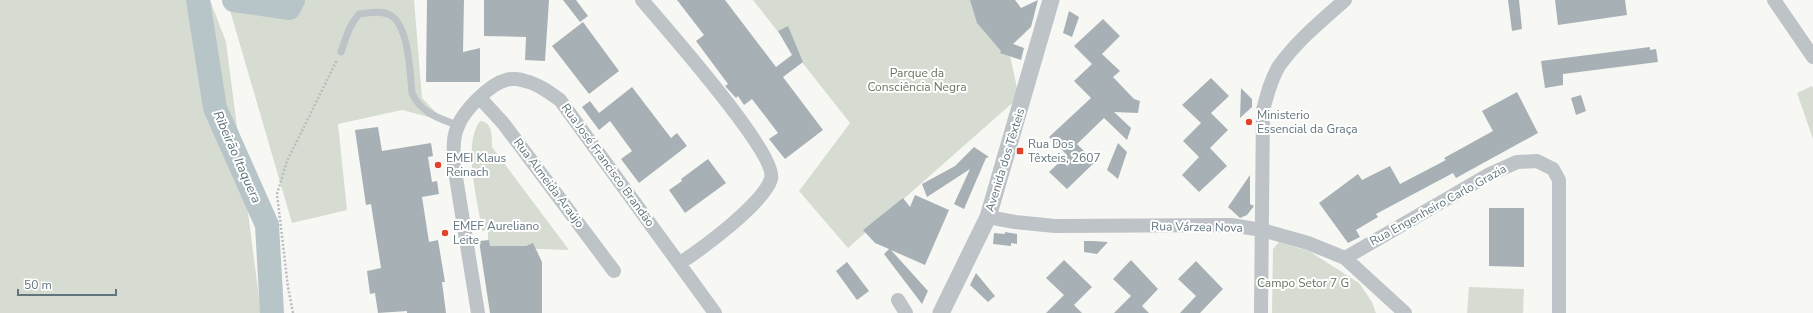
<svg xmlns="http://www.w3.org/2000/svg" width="1813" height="313" viewBox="0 0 1813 313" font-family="'Nunito Sans',sans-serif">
<rect width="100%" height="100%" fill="#f7f7f4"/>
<path fill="#d7dcd3" d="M0,0H210L226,42L261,313H0Z
M227,0H414L422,98L444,121L402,110L338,124L347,210L292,223Z
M753,0H998L1019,97L848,248L799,191L850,123Z
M1812,86L1813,88V139L1797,93Z
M480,121C493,122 492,137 492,147L569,250L488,247V230L482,231C478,202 462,145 480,121Z
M1279,242L1309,251L1359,283L1372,302L1376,313H1272L1273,249Z
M1469,287L1524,289L1523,313H1467Z"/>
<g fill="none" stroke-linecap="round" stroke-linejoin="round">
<path stroke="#b7c5c8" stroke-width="24" d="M198,0L215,108L267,225L272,313
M234,0L289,8L293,0"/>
</g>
<path fill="#a7b1b5" d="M427,0H464L463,52L480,48V82H426Z
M484,0H549L545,61L525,60L526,37L484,36Z
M563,0H576L588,16L580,22Z
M677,0H725L776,67L792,55L778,31L788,26L803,62L783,77L823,130L785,159L769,139L778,133L752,99L744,105L738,96L736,98L725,86L728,84L696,41L704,35Z
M970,0H1015L1021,8L1038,0L1031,27L1013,44L1024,48L1021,60L1000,53L1001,51L977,23Z
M1508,0H1519L1522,29L1512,31Z
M1555,0H1625L1627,15L1558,25Z
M1069,11L1079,17L1072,37L1063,33Z
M1103,19L1120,36L1102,54L1120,71L1113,77L1134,99L1140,101L1138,113L1114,112L1131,128L1127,140L1104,118L1077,144L1095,162L1067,189L1049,172L1067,155L1049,137L1091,98L1074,81L1092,64L1074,46Z
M583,22L619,71L589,94L552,46Z
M1650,47V50L1656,49L1658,62L1563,74V85L1545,88L1541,61Z
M1211,78L1229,96L1211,113L1228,130L1210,148L1227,166L1199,192L1182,175L1199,157L1183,141L1201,123L1182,105Z
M632,87L671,138L677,133L687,146L639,183L621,159L632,151L610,121L599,130L582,107L590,101L599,113Z
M1241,88L1252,99V107L1240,118Z
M1517,92L1538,133L1456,178L1453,173L1376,214L1378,217L1356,230L1360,237L1348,243L1319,203L1358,174L1362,180L1390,166L1400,184L1446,160L1444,158L1493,131L1482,111Z
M1581,95L1586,111L1576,115L1571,98Z
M378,127L382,151L431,143L433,156L428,157L432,182L437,181L439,194L422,197L429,242L438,240L445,282H442L446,313H407V311L378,313L375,293L370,294L367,271L381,268L371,204L366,205L355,130Z
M1118,143L1127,152L1118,179L1107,170Z
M974,147L989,157L986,158L964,209L954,204L970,169L927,197L922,184L955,166Z
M708,159L726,183L685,213L669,190L682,181L681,179Z
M1250,175V204L1254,206L1247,215L1240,218L1228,207Z
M915,195L949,210L925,265L891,250L928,291L922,304L884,254L889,249L875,243L863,230L903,198L910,207Z
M1489,208H1524V267L1489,266Z
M1005,232L1017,234V244L1011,243V246L993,244L994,233L1005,234Z
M489,240L490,246H526L533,243L542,262V313H490L479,241Z
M1084,241H1093L1108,242L1097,254L1084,252Z
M1064,260L1092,287L1074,305L1082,313H1046L1064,295L1046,278Z
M1131,260L1158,289L1142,306L1149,313H1114L1131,296L1113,279Z
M1196,261L1223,289L1200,313H1180L1196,296L1178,279Z
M847,262L869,291L857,300L836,271Z
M976,273L995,296L988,302L970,285Z"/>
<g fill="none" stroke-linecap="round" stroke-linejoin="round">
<path stroke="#babdbf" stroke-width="2.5" stroke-dasharray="2 2" stroke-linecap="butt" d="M293,313L288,287L277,194L287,161L337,60"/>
<path stroke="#bdc3c6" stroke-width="7" d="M341,52C346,38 349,25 359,14C369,13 381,10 390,15C409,25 410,73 412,93C420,112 439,119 458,125"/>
<path stroke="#bdc3c6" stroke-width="14" d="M642,0C663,25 778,154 771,179C763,204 703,248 680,263
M1774,0L1813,57
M480,98L503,123L614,271
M988,217L1015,222L1055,226L1231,225L1262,230L1308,243L1345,258L1405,313
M1345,258L1488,175L1517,162L1537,161L1553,169L1559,180V313
M898,300L906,313
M478,313L454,165C454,152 452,138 458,126C464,110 490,84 506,80C511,78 520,79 525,81C538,84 549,92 560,100L715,313
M1261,313L1263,110C1267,95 1271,79 1279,66C1297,41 1322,20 1345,0"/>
<path stroke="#bdc3c6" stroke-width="17" d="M941,313L988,217L1051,0"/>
</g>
<g fill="#e0452b" stroke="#fff" stroke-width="1.5">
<circle cx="1249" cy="122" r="4"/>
<rect x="1016" y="147" width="8" height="8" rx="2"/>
<circle cx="438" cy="165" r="4"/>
<circle cx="445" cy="233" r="4"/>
</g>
<g text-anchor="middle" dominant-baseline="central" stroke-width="4" stroke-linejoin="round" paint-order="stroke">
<g font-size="12" fill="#677761" stroke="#fff">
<text x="917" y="73">Parque da<tspan x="917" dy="14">Consciência Negra</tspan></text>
<text x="1303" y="283">Campo Setor 7 G</text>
</g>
<g font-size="12" fill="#62757e" stroke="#fff" text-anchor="start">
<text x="1257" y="115">Ministerio<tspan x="1257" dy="14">Essencial da Graça</tspan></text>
<text x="1028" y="144">Rua Dos<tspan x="1028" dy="14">Têxteis, 2607</tspan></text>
<text x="446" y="158">EMEI Klaus<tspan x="446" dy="14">Reinach</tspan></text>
<text x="453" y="226">EMEF Aureliano<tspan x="453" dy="14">Leite</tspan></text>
</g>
<g font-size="12" fill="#62757e" stroke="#fff">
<text transform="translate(1005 160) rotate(-73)">Avenida dos Têxteis</text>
<text transform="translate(608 165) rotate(54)">Rua José Francisco Brandão</text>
<text transform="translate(549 183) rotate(53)">Rua Almeida Araújo</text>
<text transform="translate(1438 205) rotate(-29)">Rua Engenheiro Carlo Grazia</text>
<text transform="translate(1197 227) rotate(1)">Rua Várzea Nova</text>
</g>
<g font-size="13" font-style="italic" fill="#5e7479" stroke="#fff">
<text transform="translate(237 157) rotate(66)">Ribeirão Itaquera</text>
</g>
</g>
<path d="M18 289v6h98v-6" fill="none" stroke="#62757e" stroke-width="2"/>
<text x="24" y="289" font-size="12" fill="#62757e" stroke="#ffffff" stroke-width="3" paint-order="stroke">50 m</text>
</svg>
